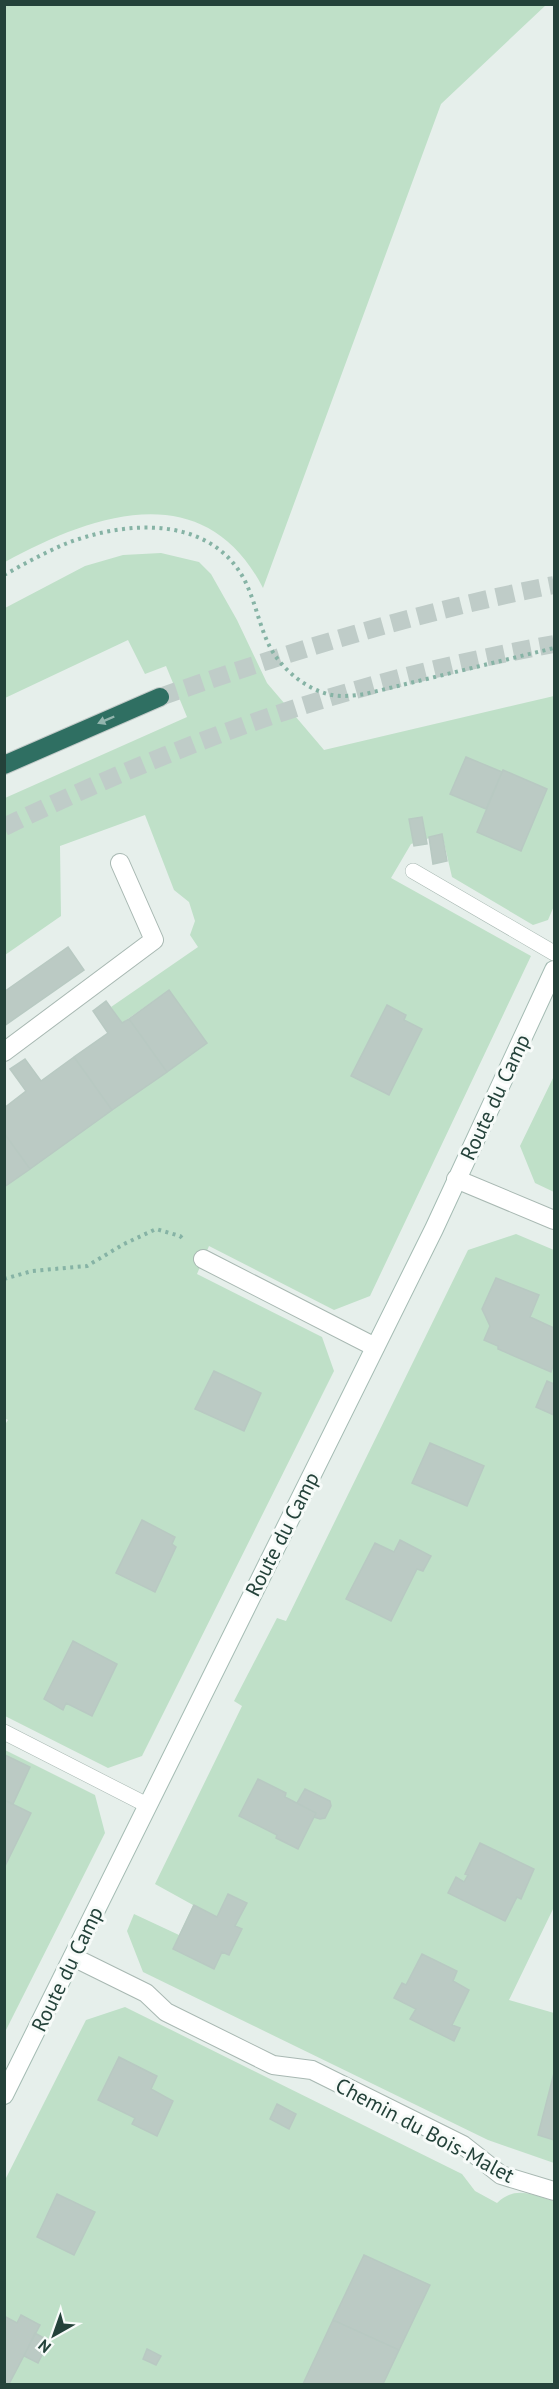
<svg xmlns="http://www.w3.org/2000/svg" width="559" height="2389" viewBox="0 0 559 2389" font-family="'PT Sans',sans-serif">
<rect width="100%" height="100%" fill="#e6efeb"/>
<path fill="#bfe0c8" d="M5,4L546,5L441,104L263,588C205,475 94,513 5,562Z
M161,553L199,562L211,574L237,620L267,683L324,750L554,696V906L548,920L533,925L452,877L442,834L411,844L391,878L531,956L370,1296L334,1310L209,1246L197,1274L322,1337L334,1371L142,1756L108,1768L5,1716L4,1426L8,1420L4,1418V1187L206,1043L169,990L122,1023L111,1007L198,947L190,935L195,921L189,902L174,890L145,815L60,846L61,916L5,955V798L187,717L166,666L145,674L128,640L5,698V608L85,566L123,555Z
M554,1076V1192L535,1183L520,1146Z
M516,1234L554,1250V1907L509,2000L554,2013V2163L488,2140L143,1972L127,1931L134,1914L179,1935L193,1905L155,1884L242,1706L234,1701L277,1618L286,1621L468,1250Z
M5,1750L95,1795L105,1833L5,2032Z
M125,2007L462,2174L475,2191L497,2203C516,2185 532,2195 554,2201V2384H5L4,2182L86,2020Z"/>
<path fill="#bbcac4" stroke="#b8c9c2" stroke-width="1.5" d="M466,757L502,772L486,809L450,794Z
M503,770L547,789L521,851L477,832Z
M422,817L427,844L414,846L409,819Z
M442,834L447,861L433,864L429,837Z
M68,947L84,970L4,1026V992Z
M169,990L207,1043L167,1072L129,1019Z
M106,1001L122,1023L129,1019L167,1072L112,1110L74,1057L108,1033L93,1011Z
M387,1005L406,1015L404,1020L422,1029L389,1095L351,1076Z
M74,1057L112,1110L30,1169L4,1133V1108L26,1091L10,1069L25,1059L41,1081Z
M4,1133L30,1169L4,1187Z
M496,1278L539,1295L530,1317L554,1328V1363L551,1372L498,1349V1346L484,1340L490,1326L482,1309Z
M214,1371L261,1393L244,1431L195,1409Z
M547,1381L554,1384V1415L536,1407Z
M430,1443L484,1466L467,1506L412,1483Z
M142,1520L175,1537L172,1544L176,1547L155,1592L116,1573Z
M400,1540L431,1556L423,1571L417,1569L391,1621L346,1599L375,1543L394,1552Z
M73,1641L117,1664L92,1716L66,1703L63,1710L44,1699Z
M5,1755L30,1767L13,1804L4,1800Z
M258,1779L286,1793L285,1797L316,1813L298,1849L276,1838L277,1835L239,1816Z
M305,1789L330,1801L331,1806L325,1818L320,1819L314,1817L316,1813L297,1803Z
M4,1800L31,1813L5,1866H4Z
M480,1843L534,1869L521,1899L517,1897L505,1921L448,1893L456,1877L464,1882L468,1875L465,1874Z
M228,1894L247,1903L235,1926L242,1929L229,1955L222,1952L214,1969L173,1949L194,1905L217,1917Z
M422,1954L457,1971L453,1981L469,1990L452,2025L460,2028L454,2041L410,2019L416,2009L394,1998L402,1983L406,1985Z
M119,2057L157,2076L151,2089L173,2101L157,2136L132,2124L135,2118L98,2100Z
M554,2073V2140L538,2135Z
M277,2104L296,2114L289,2129L270,2119Z
M57,2194L95,2212L74,2255L37,2237Z
M364,2255L430,2285L399,2350L333,2320Z
M21,2315L40,2325L9,2384H4V2316L17,2323Z
M333,2320L399,2350L383,2384H303Z
M35,2333L49,2341L38,2363L24,2356Z
M147,2349L161,2356L156,2365L143,2359Z"/>
<g fill="none" stroke-linecap="round" stroke-linejoin="round">
<path stroke="#bfccc8" stroke-width="18" stroke-dasharray="18 9" stroke-linecap="butt" d="M160,697C289,652 420,611 554,585
M4,827C77,792 150,760 226,732C332,693 444,664 554,644"/>
<defs>
<path id="lane" d="M413,871L554,953
M4,1732L147,1805"/>
<path id="street" d="M4,1052L154,940L120,863
M456,1179L554,1220
M203,1259L375,1347
M73,1957L146,1993L166,2012L273,2065L312,2070L463,2145L501,2175L554,2191"/>
<path id="secondary" d="M4,2095L434,1229L554,970"/>
<path id="highway" d="M4,765L160,697"/>
</defs>
<use href="#lane" stroke="#a8b8b2" stroke-width="16"/>
<use href="#street" stroke="#a8b8b2" stroke-width="20"/>
<use href="#secondary" stroke="#a4bbb3" stroke-width="20"/>
<use href="#highway" stroke="#c2cac8" stroke-width="20"/>
<path stroke="#86b3a5" stroke-width="4" stroke-dasharray="3 4.5" stroke-linecap="butt" d="M4,575C24,564 44,553 65,544C118,523 194,515 234,564C253,587 256,617 268,643C280,670 313,696 342,696C350,696 358,695 365,694L554,648
M4,1279L32,1271L87,1266L124,1244L156,1229L180,1236L185,1241"/>
<use href="#lane" stroke="#fff" stroke-width="15"/>
<use href="#street" stroke="#fff" stroke-width="18"/>
<use href="#secondary" stroke="#fff" stroke-width="18"/>
<use href="#highway" stroke="#2f6f62" stroke-width="18"/>
</g>
<defs><path id="oneway-solid" d="M-6-.8H1V-3.2L6.5 0L1 3.2V.8H-6Z" transform="scale(1.5)"/></defs>
<use fill="#93b5ae" href="#oneway-solid" transform="translate(106 720) rotate(157)"/>
<g text-anchor="middle" dominant-baseline="central" stroke-width="6" stroke-linejoin="round" paint-order="stroke">
<g font-size="21" fill="#24423a" stroke="#f7fbf9">
<text transform="translate(495 1097) rotate(-65)">Route du Camp</text>
<text transform="translate(282 1534) rotate(-63)">Route du Camp</text>
<text transform="translate(67 1969) rotate(-64)">Route du Camp</text>
<text transform="translate(425 2130) rotate(28)">Chemin du Bois-Malet</text>
</g>
</g>
<rect width="559" height="2389" fill="none" stroke="#24423a" stroke-width="12"/>
<g transform="translate(54 2335) rotate(220)" stroke="#f7fbf9" stroke-width="4.5" paint-order="stroke">
<path d="M0-4.5L10 22L0 15L-10 22Z" fill="#24423a"/>
<text y="-9" font-size="16" font-weight="bold" text-anchor="middle" fill="#24423a">N</text>
</g>
</svg>
